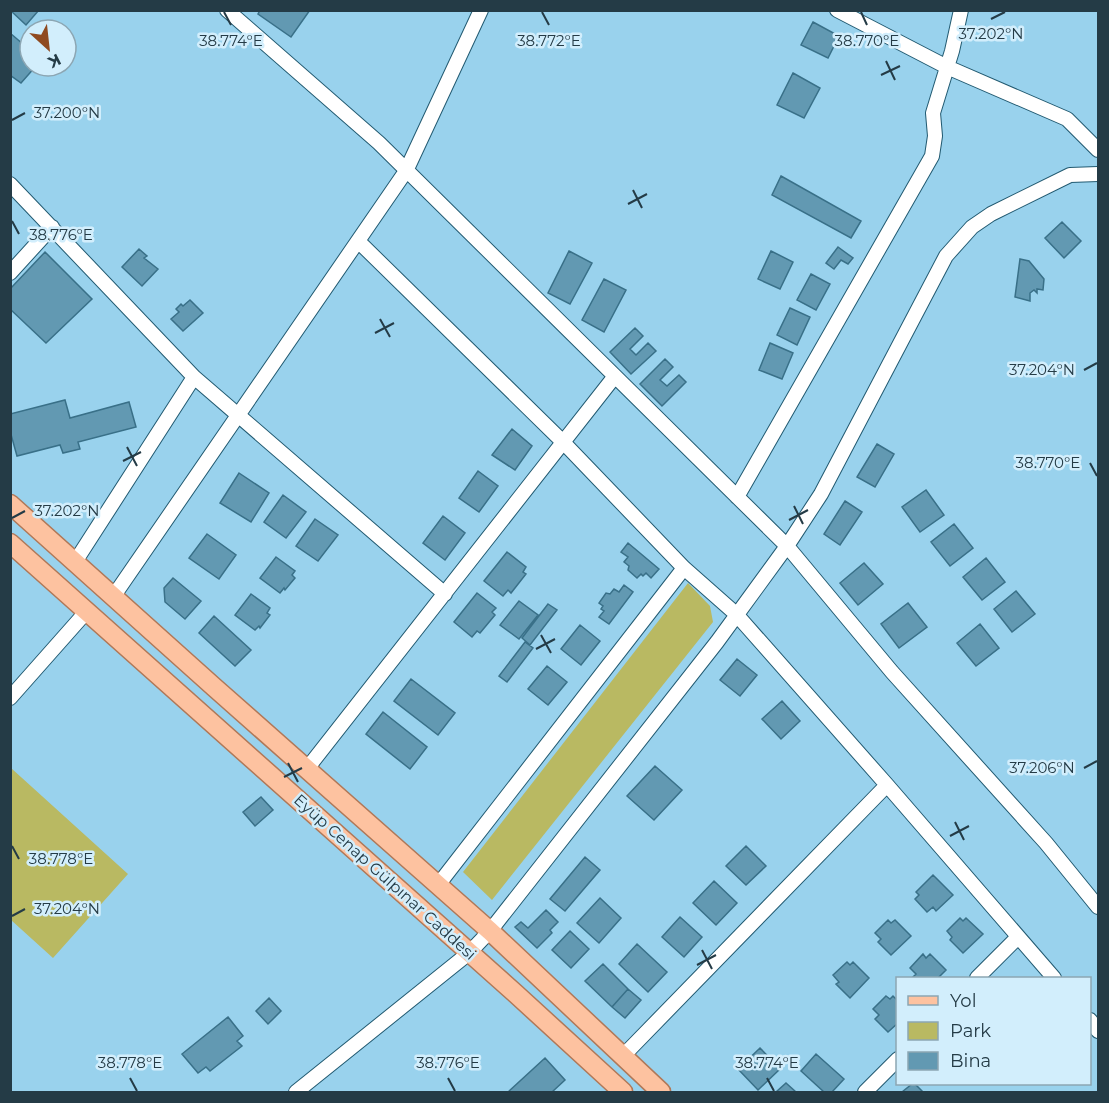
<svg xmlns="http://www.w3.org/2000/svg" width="1109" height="1103" viewBox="0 0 1109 1103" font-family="Montserrat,sans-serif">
<rect width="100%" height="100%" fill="#99d2ed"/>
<path fill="#b9b962" d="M688,583L710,606L713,622L492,900L463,872Z
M11,768L128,874L53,958L11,920Z"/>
<path fill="#6299b2" stroke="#397088" stroke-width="1.5" d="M10,10H39L26,25Z
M260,10H310L291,37L258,14Z
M813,22L839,36L828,58L801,45Z
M10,33L30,50V66H36L21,83L10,75Z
M793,73L820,88L804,118L777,105Z
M781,176L861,221L851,238L772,195Z
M1062,222L1081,241L1064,258L1045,238Z
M838,247L853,258L848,264L841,260L834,269L826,263Z
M139,249L147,256L144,258L158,269L142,286L122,267Z
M569,251L592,263L570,304L548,293Z
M771,251L793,262L780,289L758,279Z
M45,252L92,299L46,343L10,309V289Z
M1020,259L1029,261L1044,279L1043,290L1037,289V293L1034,290L1030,293V301L1015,297Z
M811,274L830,284L816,310L797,300Z
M604,279L626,290L604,332L582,320Z
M190,300L203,313L183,331L171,319L179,312L176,309L181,304L183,306Z
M790,308L810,317L797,345L777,335Z
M635,328L643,336L630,349L636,355L648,343L656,351L631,374L610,352Z
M770,343L793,353L782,379L759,370Z
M665,359L673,367L660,380L667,386L679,375L686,382L662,406L640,384Z
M65,400L70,418L129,402L136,427L78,442L80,449L63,453L60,445L17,456L10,431V414Z
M512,429L532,446L515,470L492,455Z
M877,444L894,454L875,487L857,477Z
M478,471L498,486L479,512L459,498Z
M239,473L269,493L251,522L220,503Z
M926,490L944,515L920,532L902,507Z
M283,495L306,512L286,538L264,522Z
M845,501L862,512L840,545L824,534Z
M443,516L465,533L445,560L423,543Z
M315,519L338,535L318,561L296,546Z
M954,524L973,548L950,566L931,542Z
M207,534L236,555L219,579L189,558Z
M628,543L659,569L651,578L646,573L643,576L641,574L637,578L628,570L629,566L624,562L628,557L621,552Z
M507,552L526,567L523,572L526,574L511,593L508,590L503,596L484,581Z
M276,557L295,571L292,575L295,578L285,590L284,588L280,593L260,578Z
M986,558L1005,582L982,600L963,577Z
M864,563L883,584L858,605L840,583Z
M173,578L201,601L185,619L165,602L164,588Z
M624,585L633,592L609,624L599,617L604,611L601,609L603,606L599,603L606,593L610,594L614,589L619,592Z
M1016,591L1035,614L1012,632L994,609Z
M477,593L496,608L492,612L495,615L480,633L477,631L472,637L454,622Z
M251,594L270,608L267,613L270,615L260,628L259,626L255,630L235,615Z
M519,601L538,615L519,639L500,625Z
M908,603L927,627L899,648L881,624Z
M548,604L557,610L530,645L522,638Z
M214,616L251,650L235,666L199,633Z
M980,624L999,648L976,666L957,643Z
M580,625L600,641L581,665L561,649Z
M525,642L533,648L507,682L499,676Z
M737,659L757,675L740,696L720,680Z
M547,666L567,682L548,705L528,689Z
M411,679L455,713L438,735L394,701Z
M782,701L800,721L781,739L762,719Z
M383,712L427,747L410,769L366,734Z
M655,766L682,790L654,820L627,796Z
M261,797L273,810L255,826L243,812Z
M746,846L766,866L746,885L726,866Z
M585,857L600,870L565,911L550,899Z
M933,875L953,895L936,911L933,907L927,912L915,899L919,895L916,892Z
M714,881L737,903L716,925L693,903Z
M600,898L621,918L599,943L577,923Z
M546,910L558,922L550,930L552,933L537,948L515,927L521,922L528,928Z
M680,917L702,937L684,957L662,937Z
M960,918L963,921L966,918L983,934L963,953L950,940L952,937L947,931Z
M888,920L891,923L895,920L911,936L891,955L878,942L881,939L875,933Z
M570,931L589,949L571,968L552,950Z
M637,944L667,972L648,992L619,964Z
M923,954L926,958L930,954L946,970L938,978H915L913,977L916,974L910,968Z
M847,962L850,965L853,962L869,978L850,998L836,984L839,982L833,975Z
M603,964L628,989L612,1007L585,981Z
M628,989L641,1000L625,1018L612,1007Z
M886,996L890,999L893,996L898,1001V1023L888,1032L875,1019L879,1015L873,1009Z
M269,998L281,1011L268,1024L256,1011Z
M228,1017L243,1036L237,1041L242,1046L210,1071L206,1067L198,1073L182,1054Z
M760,1048L780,1069L758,1090L738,1069Z
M816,1054L844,1079L832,1092H824L801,1071Z
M545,1058L565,1080L552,1092H508Z
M786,1083L796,1092H776Z
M912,1084H915L923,1092H902Z"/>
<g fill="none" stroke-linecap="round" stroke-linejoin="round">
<defs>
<path id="minor" d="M227,10L379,143L787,546L892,672L1046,843L1098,907
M837,10L947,67L1067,119L1098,150
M10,184L194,377L445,594
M358,241L563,442L684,568L736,614L887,785L1054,978
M10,273L52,227
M737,497L932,156L935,136L933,113L952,51L961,10
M75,562L194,377
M113,597L406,171L481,10
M10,698L87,611
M306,770L615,376
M438,885L684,568
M977,978L1018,937
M1090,1020L1098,1031
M623,1056L887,785
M296,1092L469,953L490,931L717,642L787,546L821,494L946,256L972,227L991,214L1070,175L1098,174
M865,1092L898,1059"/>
<path id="major" d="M10,504L214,687L490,931L661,1092
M10,543L516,994L623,1092"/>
</defs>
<use href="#minor" stroke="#225a71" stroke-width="16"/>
<use href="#major" stroke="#b07858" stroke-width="21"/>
<use href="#minor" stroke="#fff" stroke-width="14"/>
<use href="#major" stroke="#fdc2a0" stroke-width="18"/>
</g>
<path fill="none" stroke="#243b46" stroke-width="2" d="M224,12L231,25M542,12L549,25M861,12L867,25M991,19L1005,12M886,61L895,80M881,75L900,66M12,120L25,113M633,190L642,208M628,204L647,194M12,221L19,234M380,319L390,337M375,333L394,323M1084,370L1097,363M127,447L137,466M123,461L141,452M1090,463L1097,476M794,506L803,524M12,518L25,511M789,520L808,510M541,635L551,653M536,649L555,639M288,763L298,782M1084,768L1097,761M284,777L302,768M955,822L964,840M950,836L969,826M12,846L19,859M12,916L25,909M702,950L712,969M697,965L716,955M130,1078L137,1091M448,1078L455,1091M767,1078L774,1091"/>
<g text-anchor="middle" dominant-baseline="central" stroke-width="5" stroke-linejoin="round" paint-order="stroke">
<g font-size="16" fill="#243b46" stroke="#d2eefc">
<text transform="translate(385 877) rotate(42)">Eyüp Cenap Gülpınar Caddesi</text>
</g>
</g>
<g font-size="15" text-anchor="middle" fill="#243b46" stroke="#d2eefc" stroke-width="5" stroke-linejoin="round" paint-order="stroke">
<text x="991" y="39">37.202°N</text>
<text x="231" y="46">38.774°E</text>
<text x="549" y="46">38.772°E</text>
<text x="867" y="46">38.770°E</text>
<text x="67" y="118">37.200°N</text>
<text x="61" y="240">38.776°E</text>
<text x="1042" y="375">37.204°N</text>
<text x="1048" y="468">38.770°E</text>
<text x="67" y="516">37.202°N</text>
<text x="1042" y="773">37.206°N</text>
<text x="61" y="864">38.778°E</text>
<text x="67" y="914">37.204°N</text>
<text x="130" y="1068">38.778°E</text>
<text x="448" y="1068">38.776°E</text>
<text x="767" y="1068">38.774°E</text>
</g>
<rect width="1109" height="1103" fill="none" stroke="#243b46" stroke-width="24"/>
<rect x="896" y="977" width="195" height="108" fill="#d2eefc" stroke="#8ca6b3" stroke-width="1.5"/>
<rect x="908" y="996" width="30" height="9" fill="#fdc2a0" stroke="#8ca6b3" stroke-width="1.5"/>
<text x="950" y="1007" font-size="18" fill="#243b46">Yol</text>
<rect x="908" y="1022" width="30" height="18" fill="#b9b962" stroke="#8ca6b3" stroke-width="1.5"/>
<text x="950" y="1037" font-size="18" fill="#243b46">Park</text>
<rect x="908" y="1052" width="30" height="18" fill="#6299b2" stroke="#8ca6b3" stroke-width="1.5"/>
<text x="950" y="1067" font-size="18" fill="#243b46">Bina</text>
<g transform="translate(48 48) rotate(153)"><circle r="28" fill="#d2eefc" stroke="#8ca6b3" stroke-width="1.5"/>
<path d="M0-4.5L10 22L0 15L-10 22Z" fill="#8f4a20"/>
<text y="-9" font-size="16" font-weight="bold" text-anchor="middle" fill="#243b46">K</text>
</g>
</svg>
